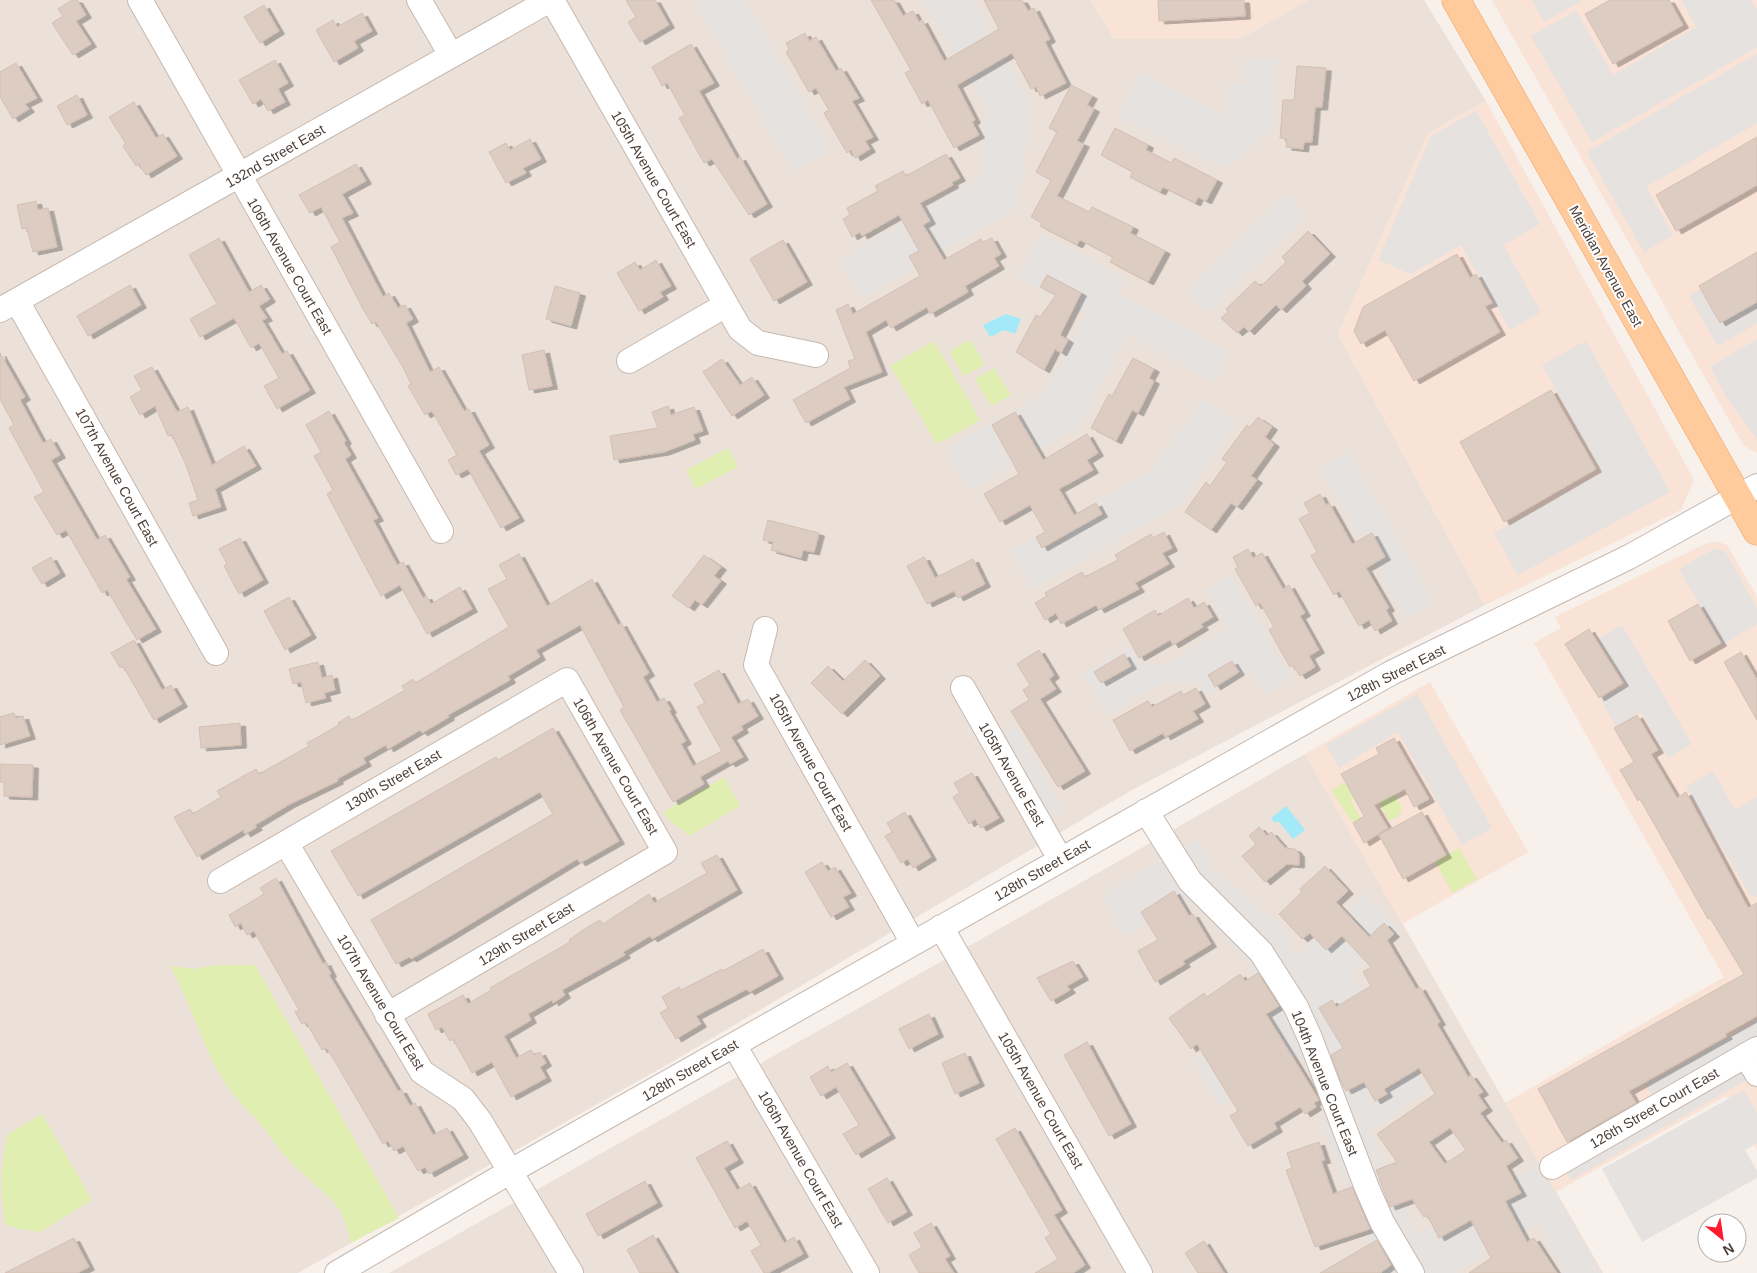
<svg xmlns="http://www.w3.org/2000/svg" width="1757" height="1273" viewBox="0 0 1757 1273" font-family="Helvetica,sans-serif">
<defs>
<filter id="shadow"><feDropShadow dx="5.5" dy="3" stdDeviation="0" flood-color="#0004"/></filter>
</defs>
<rect width="100%" height="100%" fill="#f7f0eb"/>
<path fill="#ebe1d9" d="M0,0H1091L1114,39H1240L1308,0H1424L1486,101L1428,133L1338,334L1485,605L1132,790L670,1063L298,1273H0Z
M1305,754L1603,1273H389L1084,881Z"/>
<path fill="#f9e2d6" d="M1091,0H1308L1240,39H1114Z
M1492,0H1757V453L1744,446L1738,436Z
M1486,101L1694,480L1681,510L1485,605L1338,334L1428,133Z
M1718,542L1727,545L1757,597V1150L1726,1096L1556,1192L1505,1103L1724,977L1534,643L1561,628L1555,617L1707,543Z
M1430,682L1528,852L1402,924L1305,754Z"/>
<path fill="#e1eeb1" d="M934,341L980,420L937,444L890,366Z
M967,341L972,342L984,363L983,366L964,376L949,352Z
M994,368L1011,395L991,406L975,379Z
M728,448L738,467L696,489L686,470Z
M1385,775L1402,808L1399,816L1389,821L1379,803L1385,799Z
M724,777L740,806L689,836C681,826 669,824 663,812Z
M1345,782L1354,799L1351,801L1361,818L1353,823L1331,790Z
M1459,848L1477,879L1452,893L1435,861Z
M216,965H255L399,1218L351,1243C344,1196 317,1192 289,1160C279,1150 272,1138 263,1127C254,1116 243,1107 235,1096C204,1058 194,1008 170,966L194,969Z
M42,1114L92,1200L40,1232L19,1229L5,1224C0,1197 0,1161 8,1134Z"/>
<path fill="#e5e2e0" d="M697,0H745L831,149L793,172L697,6Z
M923,0H973L1032,103L1018,207L862,298L839,259L978,178L987,110Z
M1532,0H1583L1544,22Z
M1681,0H1751L1757,10V47L1592,142L1531,36L1576,11L1613,75L1696,27Z
M1757,54V123L1646,187L1673,235L1644,252L1587,152Z
M1246,57L1277,59L1274,126L1225,169L1118,116L1140,73L1228,117L1229,83H1245Z
M1476,111L1540,224L1503,245L1541,312L1510,330L1461,245L1411,274L1378,260L1431,136Z
M1285,194L1307,216L1208,312L1187,290Z
M1041,233L1125,279L1118,292L1229,352L1214,381L1129,335L1078,427L969,490L945,449L1043,394L1086,314L1018,276Z
M1701,289L1721,323L1757,302V323L1718,346L1689,296Z
M1757,339V439L1727,398L1710,367Z
M1586,341L1670,492L1518,575L1494,533L1602,473L1542,365Z
M1203,398L1238,423L1179,505L1032,589L1009,551L1153,469Z
M1348,451L1434,602L1406,619L1320,467Z
M1714,549L1723,550L1726,553L1757,608V624L1723,644L1679,569Z
M1232,575L1292,678L1265,694L1250,669L1205,695L1197,682L1163,684L1106,715L1083,673L1130,647L1139,663L1165,664L1227,628L1206,591Z
M1622,625L1692,744L1668,758L1641,712L1616,726L1601,700L1626,685L1598,639Z
M1417,694L1492,828L1462,845L1398,732L1339,768L1326,745Z
M1016,727L1064,809L1036,826L988,743Z
M1713,771L1735,810L1757,797V897L1750,895L1686,787Z
M1198,840L1216,873L1279,923L1297,955L1364,892L1400,931L1349,975L1373,1003L1429,1091L1371,1130L1416,1234L1538,1164L1600,1273H1564L1538,1224L1454,1273H1385L1375,1257L1323,1129L1324,1097L1303,1058L1219,1106L1193,1059L1274,1012L1245,958L1196,907L1186,900L1125,938L1101,895Z
M1757,1021V1074L1571,1180L1554,1152L1652,1096L1645,1085Z
M1744,1090L1757,1113V1143L1745,1150L1757,1171V1178L1642,1242L1602,1169Z"/>
<path fill="#a3e9f7" d="M1006,314L1021,319L1015,334L1004,330L990,337L983,325Z
M1286,806L1305,830L1293,839L1279,822H1274L1271,818Z"/>
<path fill="#ddccc2" stroke="#d5bfb2" fill-rule="evenodd" filter="url(#shadow)" d="M72,0H77L86,15L76,21L91,44L73,55L52,23L63,16L58,9Z
M626,0H655L669,25L640,42L628,22L636,17Z
M871,0H894L903,16L913,11L919,22L922,20L944,61L999,29L984,0H1022L1028,11L1034,8L1050,39L1045,42L1066,83L1040,96L1036,87L1031,89L1012,53L957,85L975,120L972,122L979,135L954,148L928,100L922,104L905,73L911,70Z
M1158,0H1244L1245,16L1159,21Z
M1610,0H1669L1683,25L1613,64L1585,14Z
M264,5L279,31L260,43L244,17Z
M362,13L372,31L354,41L358,48L334,62L316,30L333,20L337,27Z
M805,33L809,41L816,37L836,71L841,68L859,98L852,101L873,137L865,141L870,149L855,158L851,150L847,153L824,113L829,110L816,88L809,92L786,52L789,49L786,43Z
M691,44L714,83L699,91L737,159L740,157L767,204L749,215L712,159L704,163L679,118L685,115L667,83L662,86L652,67Z
M275,60L288,83L278,89L285,102L268,111L261,99L253,104L239,80Z
M16,63L37,98L25,104L29,109L13,119L0,97V72Z
M1297,66L1326,68L1322,107H1315L1312,142H1304L1303,149L1286,147L1287,139L1280,138L1283,100H1294Z
M1071,85L1092,96L1087,105L1094,109L1077,141L1084,144L1057,196L1089,212L1092,207L1133,227L1130,233L1165,251L1148,282L1110,262L1113,257L1080,240L1077,245L1040,226L1042,223L1031,217L1051,180L1036,172L1057,132L1049,128Z
M77,95L87,115L67,125L57,106Z
M134,102L156,138L163,134L177,156L146,175L139,164L136,166L123,146L126,144L109,117Z
M1115,128L1148,145L1146,150L1171,163L1174,158L1217,180L1206,201L1198,197L1195,203L1163,187L1160,192L1130,177L1133,172L1101,155Z
M1757,137V185L1676,231L1656,195Z
M530,139L541,159L523,168L526,173L506,183L489,152L506,143L510,150Z
M946,154L960,178L952,182L953,185L920,203L930,221L923,225L944,260L981,239L983,242L992,238L1001,254L994,258L999,266L965,286L968,292L930,314L927,307L891,328L886,320L866,332L882,372L844,387L850,399L806,423L793,400L850,368L848,361L855,359L836,310L848,304L853,314L920,276L909,256L919,251L899,215L862,236L860,232L852,237L843,219L850,215L847,208L878,191L875,186L903,171L906,176Z
M356,164L366,181L342,194L353,213L342,218L383,297L389,293L398,308L405,305L413,319L406,323L430,372L439,367L464,411L469,409L489,445L479,451L519,518L501,528L468,469L456,475L448,460L457,455L432,411L425,415L408,386L411,384L404,369L376,322L372,324L363,309L331,247L340,242L321,207L310,213L299,195Z
M36,201L38,210L48,208L57,247L33,252L27,228L22,229L17,205Z
M1308,231L1330,254L1302,281L1306,286L1281,310L1276,305L1249,332L1244,327L1237,333L1221,318L1228,312L1226,309L1255,281L1261,286L1286,262L1282,257Z
M219,238L249,292L261,285L270,299L259,306L267,318L262,320L282,354L287,351L310,390L277,409L264,386L279,378L259,343L251,348L234,318L200,337L190,319L217,304L189,255Z
M783,240L807,282L774,301L750,259Z
M1757,252V302L1720,323L1699,286Z
M1457,254L1470,278L1476,274L1492,303L1485,306L1500,332L1414,381L1385,330L1361,344L1354,331L1363,307Z
M656,260L671,286L660,292L663,297L639,311L617,273L635,262L640,270Z
M1047,275L1081,293L1060,335L1068,340L1061,353L1055,349L1044,370L1016,352L1036,315L1040,317L1056,295L1040,287Z
M130,285L141,305L88,336L77,316Z
M555,286L580,293L571,326L546,319Z
M544,350L552,386L529,390L522,355Z
M0,353L25,397L20,400L43,443L51,439L60,455L51,460L97,540L105,535L130,577L126,579L156,629L137,640L107,590L102,593L66,530L57,535L34,497L44,492L9,428L14,425L0,399Z
M1133,358L1154,369L1149,378L1154,381L1138,413L1132,410L1116,441L1091,428L1109,394L1112,396Z
M722,359L740,385L752,377L764,395L732,416L703,372Z
M152,367L177,412L188,407L212,465L244,446L256,466L215,489L221,507L193,516L189,503L198,500L186,465L172,435L168,436L155,406L140,415L130,397L142,390L134,376Z
M1551,390L1596,469L1504,522L1460,442Z
M668,406L671,415L694,407L703,431L693,434L695,440L664,452L614,460L610,436L658,428L652,412Z
M329,411L346,441L344,443L351,455L345,459L378,518L373,520L397,565L403,562L423,598L426,596L431,604L460,587L472,609L427,634L400,585L381,596L327,494L333,490L314,456L321,452L306,425Z
M1015,412L1043,460L1087,434L1098,453L1087,460L1093,470L1059,489L1074,515L1096,503L1102,514L1042,548L1036,537L1045,532L1030,505L1000,522L984,494L1019,474L992,425Z
M1258,417L1272,427L1265,437L1274,444L1251,476L1257,480L1237,507L1231,503L1211,530L1185,512L1206,482L1210,486L1227,462L1222,459L1247,425L1250,427Z
M1320,494L1326,505L1329,503L1352,544L1372,533L1385,557L1366,568L1389,608L1386,610L1392,621L1375,631L1369,620L1359,626L1339,591L1334,595L1311,556L1317,552L1299,519L1310,513L1304,503Z
M768,520L819,533L814,552L803,550L801,558L771,550L773,542L763,540Z
M1164,532L1172,548L1162,553L1169,564L1135,583L1139,589L1099,610L1096,605L1061,624L1056,613L1045,620L1035,603L1047,596L1045,593L1082,572L1085,577L1118,560L1115,555L1151,534L1153,538Z
M240,538L263,580L239,594L224,566L227,564L219,549Z
M1248,549L1253,558L1262,553L1283,589L1289,585L1305,613L1300,616L1319,650L1309,656L1315,667L1300,676L1293,665L1290,667L1269,630L1274,627L1260,603L1256,606L1235,569L1238,567L1233,557Z
M519,554L547,606L592,579L618,625L621,623L649,673L643,677L657,702L664,698L671,710L669,711L686,741L681,744L693,766L722,751L697,707L705,703L694,684L719,670L738,704L748,699L758,716L741,726L743,730L731,737L743,757L730,764L728,761L700,777L704,784L673,802L620,710L624,707L580,625L536,650L540,657L508,676L510,680L448,715L449,717L422,733L420,730L388,749L386,745L363,758L366,763L337,779L338,781L290,804L255,825L257,827L245,834L243,830L197,857L174,817L190,809L193,814L221,797L217,791L256,769L259,774L309,746L307,743L339,725L338,723L349,716L351,720L360,716L405,690L402,686L413,679L415,683L509,627L488,589L507,579L499,565Z
M704,555L721,567L714,576L721,581L702,605L695,600L689,608L672,596Z
M51,557L60,573L42,584L32,568Z
M924,557L935,578L973,559L985,584L958,598L954,591L927,604L907,566Z
M289,597L311,635L285,650L264,611Z
M1188,598L1194,608L1204,602L1213,617L1201,624L1203,627L1173,645L1170,640L1139,658L1123,629L1155,610L1158,616Z
M1698,604L1721,643L1690,661L1668,621Z
M1589,629L1623,683L1599,698L1565,644Z
M134,640L162,690L171,685L182,704L154,720L123,666L120,668L111,653Z
M1039,650L1054,675L1049,679L1056,689L1040,699L1085,771L1058,787L1011,711L1029,700L1023,690L1030,685L1017,664Z
M1741,652L1757,680V720L1724,662Z
M1124,654L1131,666L1101,683L1094,672Z
M865,660L880,676L842,714L811,683L828,666L843,681Z
M1232,661L1239,672L1215,687L1208,675Z
M318,662L322,678L332,675L335,690L324,693L326,698L306,703L301,682L293,684L289,669Z
M1196,688L1205,704L1193,711L1198,719L1165,737L1163,733L1130,751L1113,720L1148,701L1152,707L1181,691L1183,695Z
M14,713L16,718L23,716L30,736L0,745V717Z
M1637,715L1658,750L1651,754L1677,798L1686,792L1748,908L1757,903V1016L1725,1034L1727,1036L1629,1091L1636,1103L1567,1142L1538,1089L1744,974L1710,918L1708,919L1640,799L1638,801L1620,770L1634,762L1614,728Z
M240,723L241,745L201,748L199,727Z
M553,728L619,841L580,863L577,859L447,938L411,959L409,957L396,964L371,920L553,814L540,792L358,896L331,851L496,757L498,760Z
M1394,738L1429,799L1414,807L1405,789L1374,805L1388,828L1364,843L1353,823L1364,816L1341,774L1379,754L1376,748Z
M0,764L33,765L32,797L4,796V782H0Z
M972,773L999,818L981,828L975,819L969,824L953,797L960,793L954,783Z
M905,812L931,857L913,868L908,859L901,863L885,836L892,832L887,823Z
M1422,812L1446,855L1403,879L1379,835Z
M1259,827L1267,836L1271,832L1285,848L1295,849L1299,854V865L1287,864L1265,882L1242,856L1256,844L1249,836Z
M717,855L737,890L652,939L650,936L623,952L625,955L562,990L565,995L553,1003L552,1000L528,1014L531,1020L504,1036L516,1058L531,1050L534,1055L540,1052L546,1063L540,1067L546,1078L511,1097L492,1062L472,1073L453,1039L450,1041L442,1027L436,1030L428,1014L463,995L468,1004L491,990L490,988L570,942L569,940L586,928L600,920L603,924L649,894L654,903L707,873L701,863Z
M822,862L828,871L835,867L851,893L843,897L849,907L831,917L805,872Z
M1325,866L1348,891L1336,902L1369,937L1384,923L1394,934L1387,940L1416,989L1420,987L1440,1022L1437,1024L1468,1077L1471,1075L1483,1092L1478,1095L1487,1108L1480,1113L1502,1143L1506,1140L1518,1158L1506,1166L1521,1193L1505,1201L1527,1242L1534,1238L1557,1273H1469L1491,1258L1471,1220L1439,1238L1427,1215L1424,1217L1412,1199L1390,1207L1376,1170L1397,1162L1377,1134L1435,1094L1419,1068L1384,1089L1387,1094L1375,1101L1364,1082L1346,1091L1340,1080L1331,1055L1343,1048L1319,1008L1332,1000L1336,1007L1371,986L1363,972L1371,967L1342,936L1326,950L1310,933L1302,939L1279,914L1302,892L1300,889ZM1450,1128L1466,1150L1445,1164L1429,1142Z
M276,878L323,964L325,962L331,974L329,975L398,1091L401,1090L410,1106L415,1103L433,1135L447,1128L463,1155L429,1174L425,1167L418,1171L403,1146L394,1151L388,1141L383,1144L333,1058L326,1048L322,1050L306,1022L302,1024L295,1012L299,1010L254,931L247,935L241,923L235,927L229,915L264,894L260,888Z
M1174,891L1189,916L1193,914L1211,944L1183,961L1185,964L1155,982L1138,951L1158,940L1141,912Z
M763,949L778,976L749,992L747,989L696,1016L701,1024L676,1039L660,1013L668,1008L662,997L679,987L681,990L722,969L723,971Z
M1073,961L1083,977L1067,986L1070,990L1051,1001L1037,978Z
M1258,973L1279,1006L1266,1014L1319,1100L1314,1103L1316,1107L1305,1114L1300,1107L1274,1123L1277,1129L1248,1146L1230,1116L1238,1111L1211,1067L1197,1044L1191,1049L1169,1018L1204,993L1207,997L1240,974L1245,981Z
M929,1014L938,1034L909,1049L899,1029Z
M1087,1042L1131,1124L1109,1136L1064,1055Z
M965,1053L979,1083L955,1094L942,1063Z
M847,1063L890,1135L856,1155L843,1134L859,1125L836,1087L821,1096L810,1077L828,1066L831,1072Z
M1015,1128L1062,1210L1054,1215L1085,1265L1073,1273H1035L1058,1259L1045,1238L1051,1234L996,1139Z
M727,1141L738,1160L724,1168L737,1190L750,1183L784,1243L794,1237L803,1254L768,1273H764L751,1251L761,1245L747,1221L735,1228L696,1158Z
M1319,1142L1325,1160L1321,1161L1333,1194L1352,1187L1370,1229L1315,1247L1286,1170L1292,1168L1287,1153Z
M887,1178L907,1212L888,1223L868,1189Z
M645,1181L657,1203L598,1236L586,1214Z
M931,1223L950,1256L945,1259L954,1273H919L909,1255L922,1247L914,1233Z
M653,1235L675,1273H640L627,1250Z
M74,1238L89,1267L77,1273H5Z
M1377,1240L1391,1265L1380,1273H1320Z
M1204,1241L1224,1273H1198L1185,1253Z"/>
<g fill="none" stroke-linecap="round" stroke-linejoin="round">
<defs>
<path id="minor" d="M140,0L441,531
M419,0L451,55
M552,0L740,329L758,343L816,355
M17,301L216,653
M0,310L550,0
M629,361L726,305
M765,629L756,665L913,943
M963,688L1060,859
M1146,811L1190,881L1261,952L1296,1007L1310,1038L1367,1188L1382,1222L1412,1273
M286,843L422,1072L463,1099L480,1121L571,1273
M220,881L567,680L665,852L387,1015
M941,927L1140,1273
M734,1045L867,1273
M1746,1055L1757,1074
M1552,1167L1757,1049
M337,1273L511,1171L1391,673L1629,557L1757,486"/>
<path id="major" d="M1456,0L1757,531"/>
</defs>
<use href="#minor" stroke="#c6b8af" stroke-width="26"/>
<use href="#major" stroke="#efa261" stroke-width="29"/>
<use href="#minor" stroke="#fff" stroke-width="24"/>
<use href="#major" stroke="#ffcb9c" stroke-width="28"/>
</g>
<g text-anchor="middle" dominant-baseline="central" stroke-width="4" stroke-linejoin="round" paint-order="stroke">
<g font-size="14" fill="#4c3f38" stroke="#fff">
<text transform="translate(275 156) rotate(-30)">132nd Street East</text>
<text transform="translate(654 179) rotate(60)">105th Avenue Court East</text>
<text transform="translate(290 266) rotate(60)">106th Avenue Court East</text>
<text transform="translate(1606 266) rotate(61)">Meridian Avenue East</text>
<text transform="translate(117 477) rotate(61)">107th Avenue Court East</text>
<text transform="translate(1396 673) rotate(-27)">128th Street East</text>
<text transform="translate(811 762) rotate(61)">105th Avenue Court East</text>
<text transform="translate(616 766) rotate(60)">106th Avenue Court East</text>
<text transform="translate(1012 774) rotate(60)">105th Avenue East</text>
<text transform="translate(393 780) rotate(-30)">130th Street East</text>
<text transform="translate(1042 870) rotate(-30)">128th Street East</text>
<text transform="translate(526 934) rotate(-31)">129th Street East</text>
<text transform="translate(381 1002) rotate(59)">107th Avenue Court East</text>
<text transform="translate(690 1070) rotate(-30)">128th Street East</text>
<text transform="translate(1325 1083) rotate(68)">104th Avenue Court East</text>
<text transform="translate(1041 1100) rotate(60)">105th Avenue Court East</text>
<text transform="translate(1654 1108) rotate(-30)">126th Street Court East</text>
<text transform="translate(801 1159) rotate(60)">106th Avenue Court East</text>
</g>
</g>
<g transform="translate(1722 1238) rotate(150)"><circle r="24" fill="#ffffff" stroke="#b7b2af"/>
<path d="M0-4L9 19L0 12L-9 19Z" fill="#ff1a2f"/>
<text y="-8" font-size="14" font-weight="bold" text-anchor="middle" fill="#4c3f38">N</text>
</g>
</svg>
